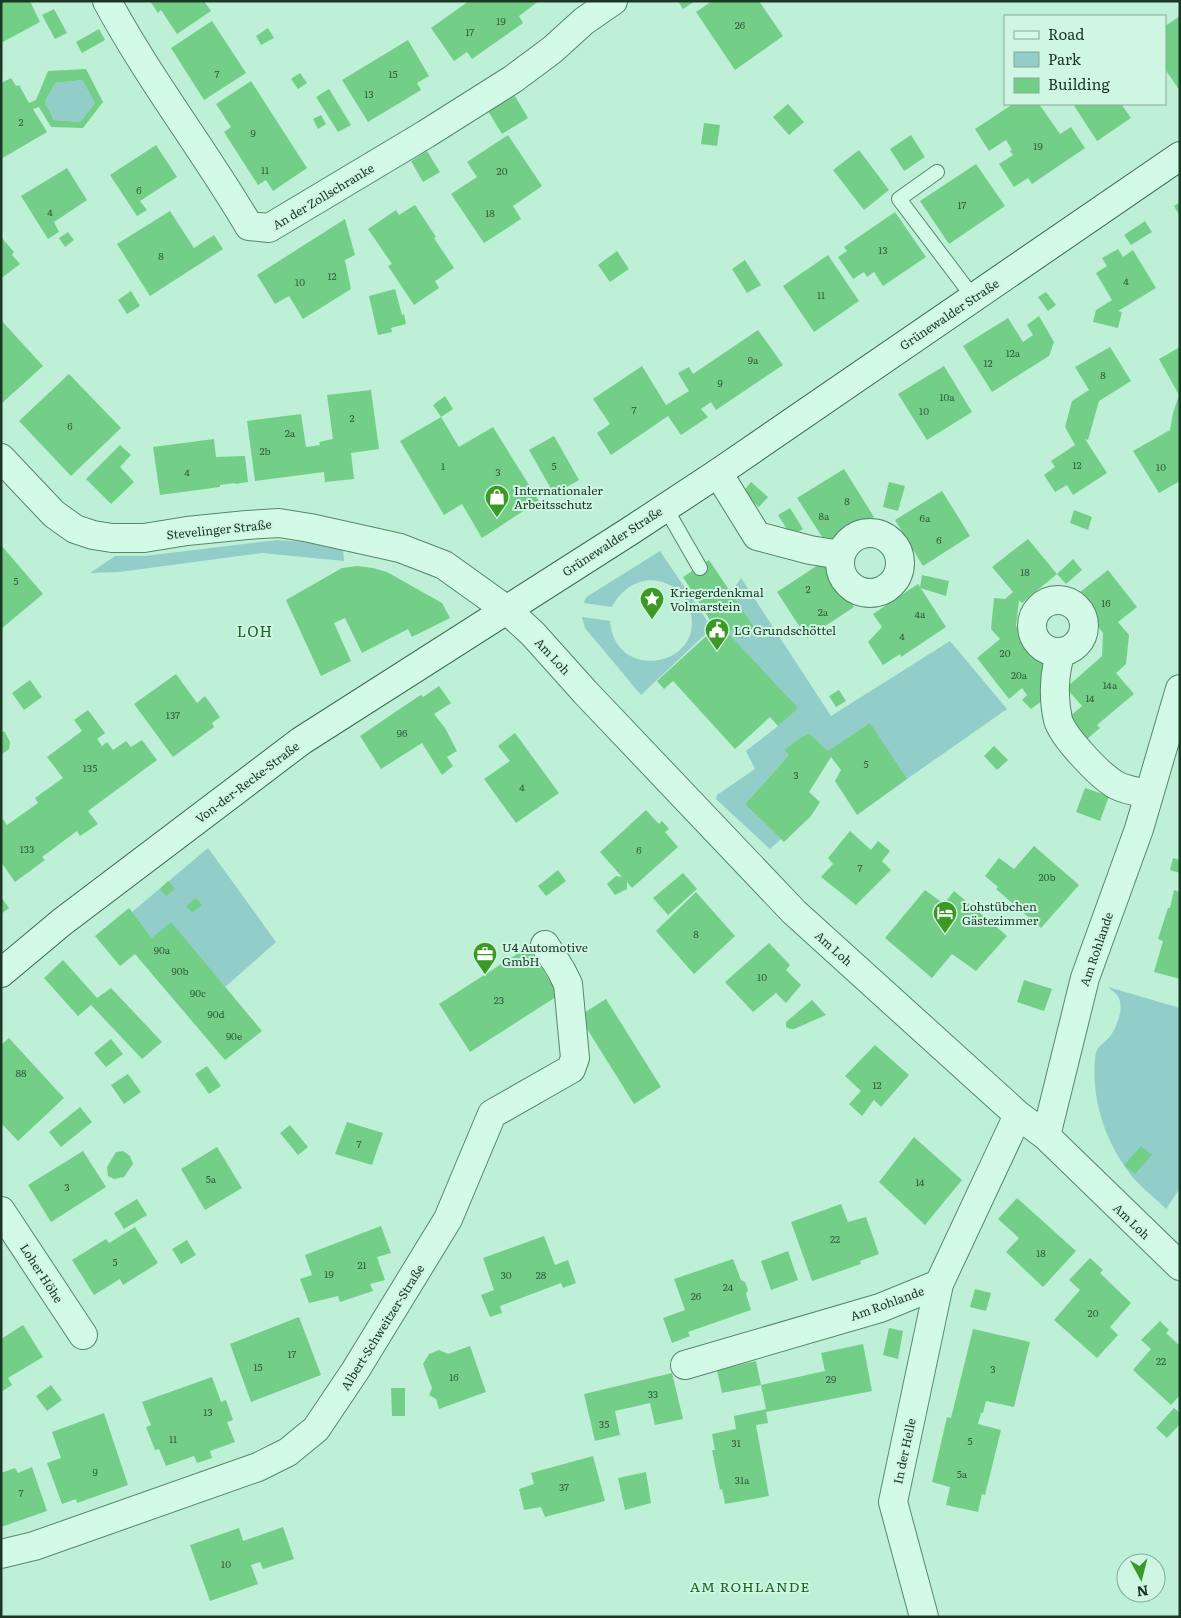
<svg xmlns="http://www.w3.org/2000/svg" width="1181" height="1618" viewBox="0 0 1181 1618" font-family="Literata,serif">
<rect width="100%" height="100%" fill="#beefd7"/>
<path fill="#92cdc9" d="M82,80L95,103L80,122L54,120L45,102L55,83Z
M277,540L306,542L343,549L344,561L262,553L119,572L90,573L115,556H145Z
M660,551L712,628L641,695L585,628L582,617L610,621C615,684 706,666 690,611C687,599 680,590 670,585C647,573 623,585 612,607L584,603L585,599L588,596Z
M741,578L831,716L950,641L1007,709L907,779L828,751L809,733L784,750L789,755L745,804L781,839L770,849L716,799L717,795L755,769L746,751L778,726L797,708L728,633L733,630L742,639L754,627L731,593Z
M208,848L276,942L225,987L207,966L152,938L132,912Z
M1108,987L1180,1008V1188L1166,1209C1157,1200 1147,1192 1138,1183C1108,1150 1091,1103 1095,1059C1097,1043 1103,1046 1111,1035C1118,1025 1125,1005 1117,995C1115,992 1111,990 1108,987Z"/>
<path fill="#73cf88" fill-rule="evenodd" d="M1,1H30L40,22L1,43Z
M150,1H204L211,11L177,34L161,10L158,13Z
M469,1H539L519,16L523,23L472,59L467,52L454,61L431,28Z
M678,1H695L683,9Z
M712,1H759L783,36L735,70L696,12Z
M54,9L67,33L55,39L42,15Z
M1180,16V88H1178L1165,69V26Z
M212,21L246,73L204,100L171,48Z
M268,28L274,38L261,45L256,36Z
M99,29L105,40L82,53L76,42Z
M408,40L429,76L417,83L421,90L368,122L342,80Z
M86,69L103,102L83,128L51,127L39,107L33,109L47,132L1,159V83L11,78L16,86L19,85L29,103L36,100L48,71ZM82,80L95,103L80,122L54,120L45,102L55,83Z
M300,73L307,83L298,89L291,79Z
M251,81L307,168L273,191L266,180L258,185L224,132L231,127L216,104Z
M329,89L351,125L338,132L316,97Z
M515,96L528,118L502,134L488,111Z
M788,104L804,122L789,135L773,117Z
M1013,104H1039L1060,134L1071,127L1085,148L1032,184L1028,178L1014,187L999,164L1013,155L1010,151L1012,150L1006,140L989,151L975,129Z
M1073,104H1121L1131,118L1097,141Z
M321,115L326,124L318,129L313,119Z
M704,123L720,125L717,146L701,144Z
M508,135L542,186L513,206L521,219L484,243L451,194L477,177L467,162Z
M911,135L925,157L904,171L890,149Z
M156,145L177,177L140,201L147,210L137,216L110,175Z
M859,150L889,190L864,210L833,170Z
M427,151L440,172L423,182L411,161Z
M976,164L1005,206L949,244L920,201Z
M67,168L87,200L54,222L59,232L48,239L21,196Z
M1180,202V216L1174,206Z
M415,205L436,237L434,238L454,268L435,281L439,288L414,305L388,266L392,264L368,229L396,210L399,215Z
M170,211L194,248L214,235L223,249L150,296L117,244Z
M895,212L926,257L883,286L874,272L867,277L864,272L853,279L838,257L847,251L844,247Z
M345,219L355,255L345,260L351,289L303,319L289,296L275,304L257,275Z
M1145,221L1152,232L1131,245L1124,235Z
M68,232L74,240L65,247L59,238Z
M1,237L14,252L12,255L20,264L3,277L1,274Z
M1118,249L1123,257L1133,250L1156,288L1118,311L1122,312L1118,328L1093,322L1096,310L1112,300L1096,273L1107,266L1102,258Z
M617,251L629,269L610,282L598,265Z
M828,255L859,301L814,332L783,286Z
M745,260L761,285L747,293L732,269Z
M395,289L402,315L404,314L406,324L391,328L392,332L378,335L369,296Z
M131,291L140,306L127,314L118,300Z
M1046,292L1056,305L1048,311L1038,297Z
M1039,316L1054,342L1049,356L992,392L963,346L1008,318L1023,342L1033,335L1027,325Z
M1,320L43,366L1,404Z
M758,330L783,365L716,410L711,402L701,409L708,417L681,435L668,416L611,455L597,433L610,424L593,399L642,366L666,405L689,391L678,373L689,367L693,374Z
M1110,347L1131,381L1099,401L1088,440L1085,439L1107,473L1073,495L1067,485L1055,492L1044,475L1055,467L1051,461L1075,445L1065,427L1072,401L1089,390L1075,367Z
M1180,347V481L1159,493L1133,451L1170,430L1173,413L1179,395L1159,359Z
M944,366L972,412L927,440L898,394Z
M69,374L121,428L71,476L19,421Z
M371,390L379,449L351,453L354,479L325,482L324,472L255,481L247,421L301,414L306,447L320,445L319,442L333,439L327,395Z
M445,396L453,409L441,417L433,405Z
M441,417L459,447L493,427L539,501L482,538L462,504L444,515L400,441Z
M554,436L579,480L554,494L529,450Z
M214,439L216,457L245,456L248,482L235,484V483L220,485V487L160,495L153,447Z
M120,445L131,455L120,467L134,482L111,504L86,479Z
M844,469L874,517L828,546L797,498Z
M751,482L768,497L759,507L742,493Z
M889,482L905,486L898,511L883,507Z
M942,491L970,536L923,566L895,520Z
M790,508L803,529L791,536L778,515Z
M1074,510L1092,517L1088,530L1070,523Z
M1028,539L1057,574L1022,603L1019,600L1016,626L1049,667L1050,695L1031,709L1022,700L1027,695L1022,688L1009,699L977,658L1000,639L991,629L994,598L1005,599L1013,592L992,567Z
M1,545L43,594L1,629Z
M1073,559L1082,570L1066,584L1057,574Z
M709,560L754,627L742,639L733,630L728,633L798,708L778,726L770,717L735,749L673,681L664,689L657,681L715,628L683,577Z
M824,561L854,607L807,638L777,592Z
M357,566L373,568L387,572L410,585L442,603L450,618L412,637L408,629L362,653L345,618L334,623L351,661L321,676L286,600L342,568Z
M1108,570L1137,607L1118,622L1129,635L1126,664L1116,673L1134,694L1097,725L1100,728L1087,739L1069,717L1082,706L1066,688L1102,656L1103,633L1075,596Z
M922,575L949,581L946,596L920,588Z
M918,584L946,627L901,657L900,654L883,665L868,642L882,627L873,614Z
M176,674L197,703L205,696L220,717L212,723L214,727L173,757L134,704Z
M30,680L42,697L24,710L12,693Z
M439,686L451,703L434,714L445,728L457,751L447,757L453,766L442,775L422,743L381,769L360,736L419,696L421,695L423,697Z
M839,690L846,701L836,707L829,696Z
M88,710L105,733L97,739L102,746L107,742L113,750L126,741L131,747L142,740L157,760L88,811L98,824L80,836L77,831L42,857L45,860L15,882L1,862V820L3,819L7,825L38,803L35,798L63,778L47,757L82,731L74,720Z
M870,723L907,779L857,815L835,781L841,770L831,757L809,792L820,802L811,816L784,842L745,804L789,755L784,750L796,741L809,733L828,751Z
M1,731L5,732L10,742L9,749L1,755Z
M515,733L559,793L516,823L484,779L510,761L498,746Z
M994,746L1008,760L997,770L984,756Z
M1085,788L1109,796L1100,821L1076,812Z
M646,810L659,824L662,821L669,829L665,832L678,847L632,888L627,882V889L615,895L607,884L616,876L622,877L600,852Z
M850,831L871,850L878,841L890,851L882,861L891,870L856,905L821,877L833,864L828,858Z
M1034,846L1079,885L1041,928L996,889L998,887L985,876L999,858L1014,869Z
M1173,858L1180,860V873L1170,870Z
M558,870L566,881L546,896L538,886Z
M683,873L697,889L668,915L653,898Z
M168,881L175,889L166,896L160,889Z
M925,890L944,904L954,891L1007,936L976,971L952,954L932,978L885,938Z
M1174,890L1180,892V979L1154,972L1163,941L1158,939L1168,908H1170Z
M696,892L735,936L694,974L656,931Z
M1,897L9,908L1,914Z
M196,898L202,905L192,913L186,906Z
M129,908L152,938L171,922L262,1031L225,1060L135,954L120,966L95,936Z
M769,943L790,965L786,970L801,985L786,1003L776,993L753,1012L725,982Z
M528,947L559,995L470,1052L439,1004Z
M63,960L97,998L111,988L162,1042L142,1059L91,1005L78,1016L44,978Z
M1024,980L1052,989L1044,1011L1017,1002Z
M606,999L661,1087L634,1104L579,1016Z
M812,1000L826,1015L794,1029H790L786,1027V1022Z
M9,1038L64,1098L18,1141L1,1123V1045Z
M111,1039L123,1054L106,1067L94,1053Z
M875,1045L909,1075L881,1107L874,1100L862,1116L849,1104L861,1091L845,1076Z
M207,1066L221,1086L209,1094L195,1074Z
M128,1074L141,1092L124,1104L111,1085Z
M80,1107L92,1122L61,1147L49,1132Z
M347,1122L383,1133L372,1165L335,1154Z
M290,1125L308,1147L298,1155L280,1133Z
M914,1137L962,1180L925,1225L879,1182Z
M1141,1146L1152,1155L1135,1174L1124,1165Z
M217,1147L242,1188L205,1210L181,1169Z
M83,1151L106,1187L51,1222L28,1185Z
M123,1151L130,1156L133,1164L124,1177L114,1179L108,1176L107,1167L116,1152Z
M1017,1198L1076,1251L1043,1287L1006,1252L1019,1238L998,1219Z
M137,1199L147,1215L124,1229L114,1213Z
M841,1204L848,1222L866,1217L879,1254L860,1261L861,1264L812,1281L791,1222Z
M381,1226L391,1253L377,1257L385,1280L370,1284L373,1291L340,1302L338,1296L309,1303L300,1279L312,1275L305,1255Z
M135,1227L158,1263L123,1285L120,1279L94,1295L72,1260L106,1239L109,1243Z
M544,1236L555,1265L568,1260L576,1283L563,1288L561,1283L500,1306L502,1313L490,1317L481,1295L494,1290L483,1258Z
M187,1240L196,1255L181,1264L172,1249Z
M788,1251L798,1280L771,1290L761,1261Z
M1090,1258L1103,1270L1100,1273L1131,1303L1110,1327L1118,1335L1097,1358L1054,1320L1080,1290L1069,1280Z
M733,1259L741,1280L745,1282L748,1290L746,1294L751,1310L688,1332L690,1336L672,1343L663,1318L685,1310L674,1279Z
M975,1289L991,1293L986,1311L970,1307Z
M299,1317L321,1375L251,1402L230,1344Z
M1160,1321L1169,1330L1166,1333L1180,1346V1395L1171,1405L1133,1370L1151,1349L1141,1340Z
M23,1325L43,1357L8,1378L12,1385L1,1392V1339Z
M889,1328L903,1331L898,1359L883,1355Z
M973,1329L1030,1342L1014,1407L986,1401L983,1413H981L978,1424L1001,1430L985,1495L982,1494L978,1512L946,1505L950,1487L932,1482L947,1417L951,1418Z
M863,1344L872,1391L766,1412L768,1423L756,1425L769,1496L725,1504L722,1489L720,1490L712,1450H715L712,1434L736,1429L734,1416L766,1409L761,1385L825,1371L821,1353Z
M470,1346L486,1392L439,1409L436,1399L429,1395L432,1388L423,1364L429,1354L439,1350L448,1354Z
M756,1361L761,1385L722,1393L717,1370Z
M672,1373L683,1419L655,1425L650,1403L615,1411L620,1435L595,1441L584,1394Z
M212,1377L221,1402L226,1400L233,1420L227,1422L235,1442L210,1451L212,1458L197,1463L194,1456L166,1466L159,1449L155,1450L146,1427L151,1425L142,1402Z
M51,1385L62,1400L47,1411L36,1396Z
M391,1388H405V1416H392Z
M1174,1408L1180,1413V1424L1167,1438L1156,1428Z
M104,1413L128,1485L77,1503L76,1499L62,1504L47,1463L61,1458L52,1432Z
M593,1456L605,1501L545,1517L541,1507L524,1510L519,1489L534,1484L531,1473Z
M32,1467L47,1511L1,1527V1473L15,1468L18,1473Z
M646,1472L651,1503L625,1510L618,1478Z
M283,1527L294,1559L263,1569L260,1562L251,1565L258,1584L210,1601L190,1545L239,1528L243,1541Z"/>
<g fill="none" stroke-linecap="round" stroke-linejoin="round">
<defs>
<path id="lane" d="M937,172L899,199L973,297
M665,507L700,568"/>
<path id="street" d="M107,1C149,79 204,150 249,226L269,228L426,134L513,79L552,50L584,21L613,1
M1,458L54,514L75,529L93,535L112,538H144L187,531L247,525L279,523L310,528L400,548L444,565L507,610L533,634L585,692L794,912L1018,1115L1046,1136L1180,1266
M718,473L757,536L810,550L841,555
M840 563a30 30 0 1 1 60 0a30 30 0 1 1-60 0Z
M1032 626a26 26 0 1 1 52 0a26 26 0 1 1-52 0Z
M1061,652C1054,672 1053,698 1058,720C1063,737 1100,776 1116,785C1125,790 1138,792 1149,794
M1046,1136L1085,978L1139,829L1180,689
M1,1211L83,1335
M685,1365L880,1308L939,1284L1018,1115
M1,1554L34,1546L258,1467L288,1452L316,1429L355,1371L448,1219L492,1114L571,1069L575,1058L568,984L561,970L545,945
M924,1617L893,1502L939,1284"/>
<path id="secondary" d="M1,973L62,922L301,741L630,531L718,473L1180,156"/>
</defs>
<use href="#lane" stroke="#568867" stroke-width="16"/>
<use href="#street" stroke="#568867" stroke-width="30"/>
<use href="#secondary" stroke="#3a6949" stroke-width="30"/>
<use href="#lane" stroke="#d2fae6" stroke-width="14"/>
<use href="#street" stroke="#d2fae6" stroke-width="28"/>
<use href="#secondary" stroke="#d2fae6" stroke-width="28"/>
</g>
<defs>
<symbol id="shop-pin" viewBox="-11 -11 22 30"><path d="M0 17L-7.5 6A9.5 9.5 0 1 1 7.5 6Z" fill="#3c9925" stroke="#cef6e3"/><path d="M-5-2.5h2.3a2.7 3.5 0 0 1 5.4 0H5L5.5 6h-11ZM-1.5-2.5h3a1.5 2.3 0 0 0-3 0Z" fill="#fff"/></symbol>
<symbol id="sight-pin" viewBox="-11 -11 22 30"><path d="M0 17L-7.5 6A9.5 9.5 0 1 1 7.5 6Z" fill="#3c9925" stroke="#cef6e3"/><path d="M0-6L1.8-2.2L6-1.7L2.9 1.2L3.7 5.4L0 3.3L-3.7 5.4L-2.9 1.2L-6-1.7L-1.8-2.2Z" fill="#fff"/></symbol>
<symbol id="civic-pin" viewBox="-11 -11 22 30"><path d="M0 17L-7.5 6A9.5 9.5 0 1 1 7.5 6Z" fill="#3c9925" stroke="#cef6e3"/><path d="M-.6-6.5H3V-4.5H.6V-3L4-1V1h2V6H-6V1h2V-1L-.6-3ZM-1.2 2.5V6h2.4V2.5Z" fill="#fff"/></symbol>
<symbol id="hotel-pin" viewBox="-11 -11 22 30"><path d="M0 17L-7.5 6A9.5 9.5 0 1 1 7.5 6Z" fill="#3c9925" stroke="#cef6e3"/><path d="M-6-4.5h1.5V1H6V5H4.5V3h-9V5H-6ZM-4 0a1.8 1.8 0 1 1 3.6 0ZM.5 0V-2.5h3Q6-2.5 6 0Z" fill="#fff"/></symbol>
<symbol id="office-pin" viewBox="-11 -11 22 30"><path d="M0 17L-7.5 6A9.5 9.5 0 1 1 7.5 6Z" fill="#3c9925" stroke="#cef6e3"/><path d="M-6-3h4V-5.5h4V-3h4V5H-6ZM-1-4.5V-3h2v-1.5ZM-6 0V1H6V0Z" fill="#fff"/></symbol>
</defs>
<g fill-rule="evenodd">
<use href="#shop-pin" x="483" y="483" width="28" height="38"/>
<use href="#sight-pin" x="638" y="585" width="28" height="38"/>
<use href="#civic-pin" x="703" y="616" width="28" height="38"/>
<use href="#hotel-pin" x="931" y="899" width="28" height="38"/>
<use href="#office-pin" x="471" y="940" width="28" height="38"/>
</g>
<g text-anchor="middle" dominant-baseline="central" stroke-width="4" stroke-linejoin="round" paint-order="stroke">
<g font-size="10" fill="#325d3d">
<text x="501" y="20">19</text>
<text x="740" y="24">26</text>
<text x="470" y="31">17</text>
<text x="217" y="73">7</text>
<text x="393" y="73">15</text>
<text x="369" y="93">13</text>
<text x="21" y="121">2</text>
<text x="253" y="132">9</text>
<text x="1038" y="145">19</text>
<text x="265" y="169">11</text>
<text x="502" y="170">20</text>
<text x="139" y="189">6</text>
<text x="962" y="204">17</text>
<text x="50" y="211">4</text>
<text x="490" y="212">18</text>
<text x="883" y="249">13</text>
<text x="161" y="255">8</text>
<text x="332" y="275">12</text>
<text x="1126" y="280">4</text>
<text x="300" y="281">10</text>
<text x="821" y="294">11</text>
<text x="1013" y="352">12a</text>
<text x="753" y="359">9a</text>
<text x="988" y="362">12</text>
<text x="1103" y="374">8</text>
<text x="720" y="382">9</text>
<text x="947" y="396">10a</text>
<text x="634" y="409">7</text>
<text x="924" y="410">10</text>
<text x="352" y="417">2</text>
<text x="70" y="425">6</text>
<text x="290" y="432">2a</text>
<text x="265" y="450">2b</text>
<text x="1077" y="464">12</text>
<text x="443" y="465">1</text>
<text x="554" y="465">5</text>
<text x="1161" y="466">10</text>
<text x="187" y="471">4</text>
<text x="498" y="471">3</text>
<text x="847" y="500">8</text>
<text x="824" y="515">8a</text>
<text x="925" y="517">6a</text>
<text x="939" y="539">6</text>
<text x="1025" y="571">18</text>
<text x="16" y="580">5</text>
<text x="808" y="588">2</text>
<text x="1106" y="602">16</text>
<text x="823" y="611">2a</text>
<text x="920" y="613">4a</text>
<text x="902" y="635">4</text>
<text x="1005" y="652">20</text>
<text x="1019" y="674">20a</text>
<text x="1110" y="684">14a</text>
<text x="1090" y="697">14</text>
<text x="173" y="714">137</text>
<text x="402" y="732">96</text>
<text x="866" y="763">5</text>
<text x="90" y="767">135</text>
<text x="796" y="774">3</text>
<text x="522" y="786">4</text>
<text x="27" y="848">133</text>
<text x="639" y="849">6</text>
<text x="860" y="867">7</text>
<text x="1047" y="876">20b</text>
<text x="696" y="933">8</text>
<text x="162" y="949">90a</text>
<text x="180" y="970">90b</text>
<text x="762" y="976">10</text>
<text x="198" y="992">90c</text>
<text x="499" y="999">23</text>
<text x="216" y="1013">90d</text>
<text x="234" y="1035">90e</text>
<text x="21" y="1072">88</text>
<text x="877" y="1084">12</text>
<text x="359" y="1143">7</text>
<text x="211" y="1178">5a</text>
<text x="920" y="1181">14</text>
<text x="67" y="1186">3</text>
<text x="835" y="1238">22</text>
<text x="1041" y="1252">18</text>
<text x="115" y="1261">5</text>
<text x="362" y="1264">21</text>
<text x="329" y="1273">19</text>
<text x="506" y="1274">30</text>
<text x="541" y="1274">28</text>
<text x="728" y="1286">24</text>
<text x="696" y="1295">26</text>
<text x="1093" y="1312">20</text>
<text x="292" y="1353">17</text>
<text x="1161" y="1360">22</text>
<text x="258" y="1366">15</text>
<text x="993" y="1368">3</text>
<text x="454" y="1376">16</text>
<text x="831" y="1378">29</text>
<text x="653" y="1393">33</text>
<text x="208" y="1411">13</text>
<text x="604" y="1423">35</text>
<text x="173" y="1438">11</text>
<text x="970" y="1440">5</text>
<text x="736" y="1442">31</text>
<text x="95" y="1471">9</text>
<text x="962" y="1473">5a</text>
<text x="742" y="1479">31a</text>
<text x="564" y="1486">37</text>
<text x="21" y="1492">7</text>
<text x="226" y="1563">10</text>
</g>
<g font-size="12" fill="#1c3724" stroke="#cef6e3">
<text transform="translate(323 196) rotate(-31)">An der Zollschranke</text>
<text transform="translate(949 314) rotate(-34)">Grünewalder Straße</text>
<text transform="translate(219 529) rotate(-6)">Stevelinger Straße</text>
<text transform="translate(612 541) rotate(-33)">Grünewalder Straße</text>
<text transform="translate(553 656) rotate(47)">Am Loh</text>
<text transform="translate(247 782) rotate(-37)">Von-der-Recke-Straße</text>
<text transform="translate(834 948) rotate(42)">Am Loh</text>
<text transform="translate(1096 949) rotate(-71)">Am Rohlande</text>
<text transform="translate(1132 1221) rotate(44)">Am Loh</text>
<text transform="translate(42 1273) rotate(57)">Loher Höhe</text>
<text transform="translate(887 1303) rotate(-20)">Am Rohlande</text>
<text transform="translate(382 1327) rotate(-58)">Albert-Schweitzer-Straße</text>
<text transform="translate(904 1451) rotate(-78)">In der Helle</text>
</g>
<g font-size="12" fill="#1c3724" stroke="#cef6e3" text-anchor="start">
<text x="514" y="490">Internationaler<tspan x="514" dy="14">Arbeitsschutz</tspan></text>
<text x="670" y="592">Kriegerdenkmal<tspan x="670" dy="14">Volmarstein</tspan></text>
<text x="734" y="630">LG Grundschöttel</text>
<text x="962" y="906">Lohstübchen<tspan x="962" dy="14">Gästezimmer</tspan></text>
<text x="502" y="947">U4 Automotive<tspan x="502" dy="14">GmbH</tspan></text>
</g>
<g font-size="14" letter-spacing="1" fill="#1a651b" stroke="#cef6e3">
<text x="750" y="1586">AM ROHLANDE</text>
</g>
<g font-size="15" letter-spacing="1" fill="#1a651b" stroke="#cef6e3">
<text x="255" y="630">LOH</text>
</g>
</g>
<rect width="1181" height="1618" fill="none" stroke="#1c3724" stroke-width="5"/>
<rect x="1004" y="15" width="162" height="90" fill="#cef6e3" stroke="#87aa97"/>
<rect x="1014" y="31" width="25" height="8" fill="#d2fae6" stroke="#87aa97"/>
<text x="1048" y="40" font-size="15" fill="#1c3724">Road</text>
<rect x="1014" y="52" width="25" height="15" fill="#92cdc9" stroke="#87aa97"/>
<text x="1048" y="65" font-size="15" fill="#1c3724">Park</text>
<rect x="1014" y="78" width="25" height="15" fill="#73cf88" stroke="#87aa97"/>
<text x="1048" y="90" font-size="15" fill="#1c3724">Building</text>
<g transform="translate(1141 1578) rotate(173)"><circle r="24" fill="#cef6e3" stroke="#87aa97"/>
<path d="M0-4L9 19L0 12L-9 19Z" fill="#3c9925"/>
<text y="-8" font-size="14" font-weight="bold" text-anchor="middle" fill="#1c3724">N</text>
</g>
</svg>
